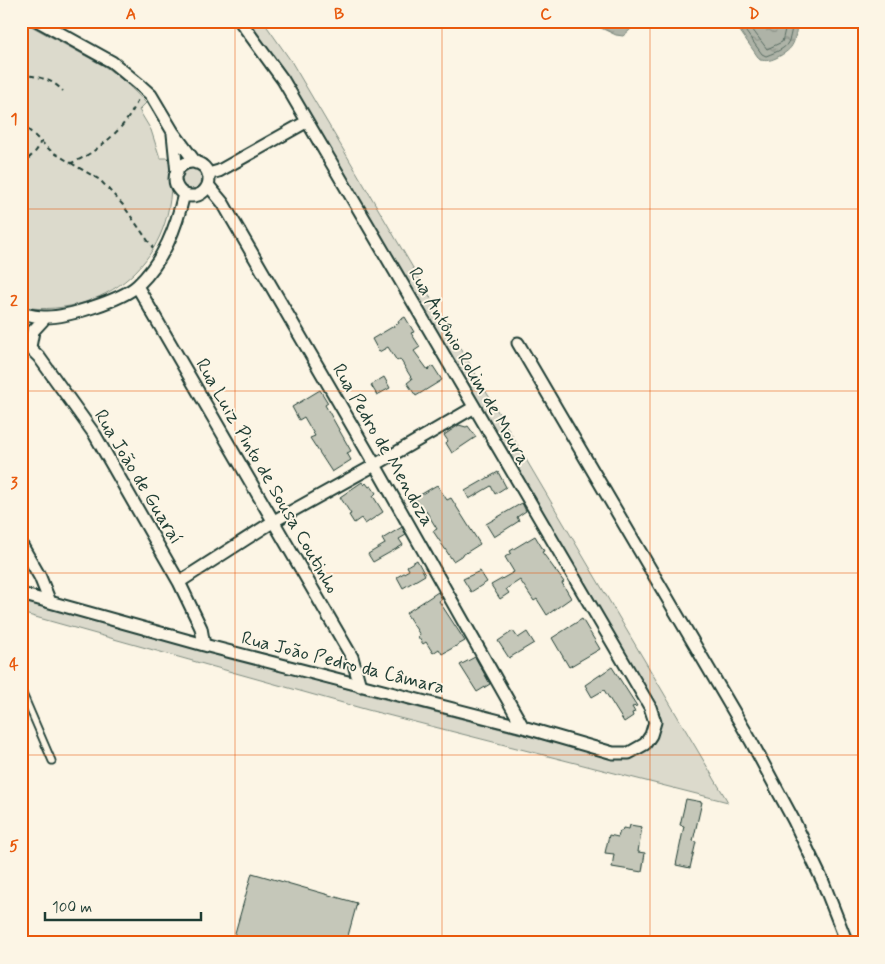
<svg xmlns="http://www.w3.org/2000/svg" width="885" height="964" viewBox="0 0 885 964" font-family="Mynerve,sans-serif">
<defs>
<pattern id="water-ripples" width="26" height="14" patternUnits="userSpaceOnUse" patternTransform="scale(1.25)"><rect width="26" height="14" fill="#aeb3a7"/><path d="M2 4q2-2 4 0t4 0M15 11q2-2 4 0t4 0" fill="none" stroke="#8d9389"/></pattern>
</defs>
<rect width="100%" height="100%" fill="#fcf5e5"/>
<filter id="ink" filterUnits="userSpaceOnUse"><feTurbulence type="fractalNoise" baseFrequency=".02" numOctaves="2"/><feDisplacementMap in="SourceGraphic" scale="10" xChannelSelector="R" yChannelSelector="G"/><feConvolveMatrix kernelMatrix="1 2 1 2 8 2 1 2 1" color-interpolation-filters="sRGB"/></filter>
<g filter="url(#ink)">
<path fill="#dcdacc" stroke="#7e8c80" d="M22,21L104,66C120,77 133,89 146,103L139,110L151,130L160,158H169C184,250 113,320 21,307Z
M247,21H263L291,61L728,802L368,710L21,613V599L376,697L618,759L633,757L657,724L326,146L277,62Z
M179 179a13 13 0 1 1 26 0a13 13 0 1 1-26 0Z"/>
<path fill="url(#water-ripples)" stroke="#758479" d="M586,21H633L630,30L623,36L616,35Z
M733,21H798C794,42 796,48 776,58C769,61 767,61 760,60Z"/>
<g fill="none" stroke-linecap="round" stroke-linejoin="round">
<path stroke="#586c62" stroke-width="1" d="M738,21L762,54L766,56C790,47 789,45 793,21
M746,21L767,49L782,42L787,21"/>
</g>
<path fill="#c5c7b9" stroke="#1f3d34" d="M405,317L414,332L411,333L420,347L414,351L428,370L433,366L442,380L416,396L407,383L412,379L400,359L397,361L388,347L379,352L372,339L399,323L398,321Z
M384,377L390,388L377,395L371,385Z
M320,390L328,403L325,405L351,451L347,453L351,460L332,472L310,438L315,436L304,417L299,420L292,407Z
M459,425L466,427L468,426L476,437L452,453L446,443L448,441L444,435Z
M498,472L506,487L495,494L491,486L469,499L465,491Z
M362,482L364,485L366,483L369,487L371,486L376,493L373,496L383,512L365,524L361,518L354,523L349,515L351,514L340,497Z
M437,485L447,500L451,498L480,544L453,561L433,531L437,529L426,511L424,512L415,498Z
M522,503L526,511L517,517L519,521L494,537L486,524Z
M402,527L406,535L399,539L403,545L373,562L368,554L385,544L382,539Z
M535,536L544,551L542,552L564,582L562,583L571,598L547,615L537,599L534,601L520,580L506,589L509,593L500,599L491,585L514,572L505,557L511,553L510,551Z
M417,560L425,575L403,588L397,577L409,570L407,566Z
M480,571L487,582L471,592L463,579Z
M438,592L442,599L439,601L465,641L442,654L439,649L433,653L426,642L423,644L418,637L420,635L406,613Z
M582,619L600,649L569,667L552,638Z
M513,631L518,638L527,632L534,643L509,658L498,641Z
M475,657L490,684L477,692L460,665Z
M612,667L637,706L632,707L635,712L632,713L633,716L624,722L604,690L592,697L585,685Z
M686,799L702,802L693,841L696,842L690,868L676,865L684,826L680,825Z
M630,825L642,827L638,852L645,853L642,872L612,867L614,854L605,853L609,835L618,837L620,831H622L623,828L629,829Z
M252,873L357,903L346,943H242L233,940Z"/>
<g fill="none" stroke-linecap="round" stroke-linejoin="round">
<defs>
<path id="lane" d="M21,689L52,761"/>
<path id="street" d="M38,21L112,62L141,86L151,95L173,132L196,163
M173,134L177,173
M175 179a17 17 0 1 1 34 0a17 17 0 1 1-34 0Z
M208,174L219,171L306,122
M208,185L223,203L231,217L375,465L523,727
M137,286L352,657L360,686
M21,313C29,315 37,317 44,317C66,318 122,300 138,285C164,260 176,228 184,194
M21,339L39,357L95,435L179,582L201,628L204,645
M518,343L751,741L794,821L823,882L847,943
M30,347L33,331L45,318
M21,544L40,577L50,602
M179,582L274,521L375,465L473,408
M21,594L204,645L523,727L613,753H629L645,744L651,735L655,722L650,707L283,80L240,21"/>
</defs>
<use href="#lane" stroke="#1f3d34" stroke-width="9"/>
<use href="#street" stroke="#1f3d34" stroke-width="15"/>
<path stroke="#1f3d34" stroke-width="2" stroke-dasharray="5 4" stroke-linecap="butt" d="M21,75C38,76 52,79 63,91
M21,123L51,151L71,163C96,154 131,124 138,98
M71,163L100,180L123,205L153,248
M21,164C28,159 39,151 40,142"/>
<use href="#lane" stroke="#fcf5e5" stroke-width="5.5"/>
<use href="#street" stroke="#fcf5e5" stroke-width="11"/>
</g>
</g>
<path fill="none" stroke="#e8590c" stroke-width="1" stroke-opacity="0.55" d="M235,21V943M442,21V943M650,21V943M21,209H864M21,391H864M21,573H864M21,755H864"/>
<g text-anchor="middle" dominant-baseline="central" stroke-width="4" stroke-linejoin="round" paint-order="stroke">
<g font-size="19" fill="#1f3d34" stroke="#fcf5e5">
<text transform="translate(469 366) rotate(60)">Rua Antônio Rolim de Moura</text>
<text transform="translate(383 445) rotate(60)">Rua Pedro de Mendoza</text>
<text transform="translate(267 476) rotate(60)">Rua Luiz Pinto de Sousa Coutinho</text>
<text transform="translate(138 477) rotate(59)">Rua João de Guaraí</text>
<text transform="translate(343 663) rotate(14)">Rua João Pedro da Câmara</text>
</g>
</g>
<rect width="885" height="964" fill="none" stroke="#fcf5e5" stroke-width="55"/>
<path d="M45 912v8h156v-8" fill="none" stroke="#1f3d34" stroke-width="2.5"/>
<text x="52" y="912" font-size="15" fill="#1f3d34" stroke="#fcf5e5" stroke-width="4" paint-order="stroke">100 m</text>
<rect x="28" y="28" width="830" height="908" fill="none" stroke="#e8590c" stroke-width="2"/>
<g font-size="16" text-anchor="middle" font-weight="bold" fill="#e8590c">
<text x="131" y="19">A</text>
<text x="339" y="19">B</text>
<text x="546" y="19">C</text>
<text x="754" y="19">D</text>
<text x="14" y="124">1</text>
<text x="14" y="306">2</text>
<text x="14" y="488">3</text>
<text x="14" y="669">4</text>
<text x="14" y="851">5</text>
</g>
</svg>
